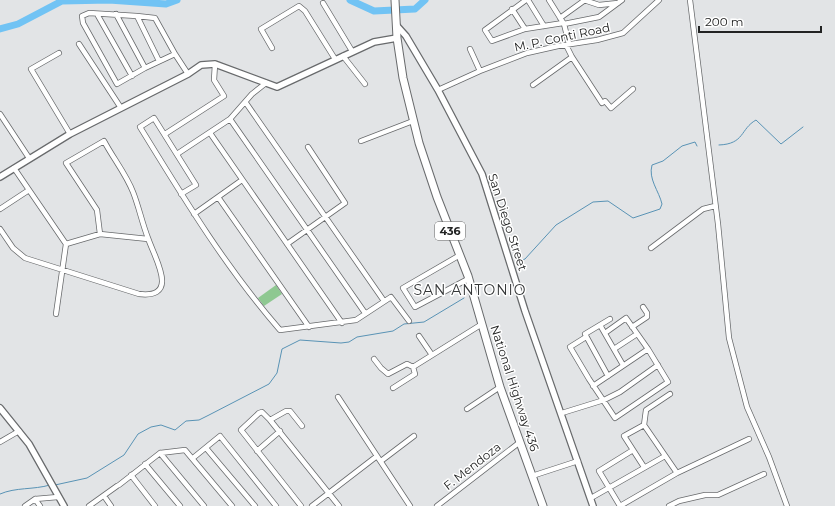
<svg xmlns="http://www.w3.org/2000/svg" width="835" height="506" viewBox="0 0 835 506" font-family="Montserrat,sans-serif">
<rect width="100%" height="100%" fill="#e2e4e6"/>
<path fill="#8ec891" d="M276,285L282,294L264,306L258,298Z"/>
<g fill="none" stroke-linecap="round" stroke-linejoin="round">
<path stroke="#5993b5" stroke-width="1" d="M719,145C745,144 740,129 756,120L781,144L803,127
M518,262L525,259L556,225L593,202L608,201L633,218L660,209L662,204C659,191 648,179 652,165L663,161L682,146L695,142L697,146
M55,485L87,478L124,455L138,434L151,427L161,425L175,430L186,421L199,420L209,415L269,384L277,373L282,349L300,340L341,343L349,342L357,337L393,331L404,324L424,322L464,298
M0,494C16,487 33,490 50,485"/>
<path stroke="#71c3f4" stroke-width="7" d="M350,0L374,11L415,9L425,0
M0,29L18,24L62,1L109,0L166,4L177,0"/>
<defs>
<path id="minor" d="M526,0L485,30L492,41L525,29L563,23
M528,0L544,26
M549,0L564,24L569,44
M584,0L599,5L618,3
M690,0L718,224L729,338L747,407L769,457L787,506
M323,3L352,51
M512,9L525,29
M97,14L132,76
M116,14L145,68
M137,16L89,13L82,16L83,23L117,84L145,68L175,54L188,74
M560,18L585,0
M564,24L599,17L622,0
M79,44L121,108
M566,45L572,57L602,103L605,101L611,108L633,89
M272,48L261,29L299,6L305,11L335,59
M470,49L480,71
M59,53L31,69L70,134
M343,56L365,84
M159,61L137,16L155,18L175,54
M533,85L572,57
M438,90L480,71L527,53L558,46L597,40L623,33L659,0
M246,103L384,301
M0,114L29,158
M230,119L365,313
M210,133L342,323
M165,134L224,96L214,80L215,64
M361,141L413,121
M177,154L230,119L252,94L266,83
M14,168L66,244L56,314
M181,194L196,185L154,118L140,127C183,197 226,268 280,330L356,320L391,297L409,321
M218,197L309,327
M0,209L29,190
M194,214L242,180
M0,229L13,248L25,258L139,294C181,299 154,257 148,238C142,223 139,207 133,192C126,174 113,158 104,141L66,163L97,210L100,234
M66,244L100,234L148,239
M287,244L345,203L308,147
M651,248L703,209L715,206
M460,255L403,288L415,307L468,279
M600,325L623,365
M632,327L647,317V313L643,307
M419,336L432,355
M586,337L570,347L589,379L615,418L668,382L648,349L626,318L605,333
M614,349L637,334
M374,359L381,368L388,374L407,364L413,367L415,374L393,388
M413,367L482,324
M608,376L585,334L610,319
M593,386L648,349
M670,394L646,410L644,425L677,473
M338,397L410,506
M467,409L500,387
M562,413L604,400L620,392L658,365
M270,420L286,411H290L302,426
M0,442L19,431
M206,448L255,506
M633,450L599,471L620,506L677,473L749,439
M257,451L280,431
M160,453L204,506
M193,458L220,436L276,506
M381,461L414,436
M145,464L180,506
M644,467L624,436L644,425
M131,475L155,506
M532,476L578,461
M119,485L160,453L185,450L232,506
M104,496L111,506
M591,498L665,456
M35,499L40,506
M25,506L35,499L58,497
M89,506L117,486
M301,506L241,430L259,413L262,412L270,420L339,506
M312,506L377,456
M437,506L520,442
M669,506L679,501L705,495H718L764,474"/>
<path id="tertiary" d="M397,26L406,36L438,90L482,174L525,311L593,506
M0,177L70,134L188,74L201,65L215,64L277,87L374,42L397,38
M0,408L29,444L64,506"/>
<path id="primary" d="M395,0L397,38L403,78L419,143L437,197L468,276L500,387L543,506"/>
</defs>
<use href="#minor" stroke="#686a6c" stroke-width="6"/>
<use href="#tertiary" stroke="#686a6c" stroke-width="8"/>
<use href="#primary" stroke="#686a6c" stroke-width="9"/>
<use href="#minor" stroke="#fff" stroke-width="4.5"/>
<use href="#tertiary" stroke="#fff" stroke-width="5.5"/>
<use href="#primary" stroke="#fff" stroke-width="7"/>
</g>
<g text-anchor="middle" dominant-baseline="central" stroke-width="3" stroke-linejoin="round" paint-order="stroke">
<rect fill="#fff" stroke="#646565" stroke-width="1" x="435" y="222" width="30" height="18" rx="3"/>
<g font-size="11" font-weight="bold" fill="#222323">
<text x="450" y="231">436</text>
</g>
<g font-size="12" fill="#222323" stroke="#fff">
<text transform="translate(562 37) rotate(-12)">M. P. Conti Road</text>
<text transform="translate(508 222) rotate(72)">San Diego Street</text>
<text transform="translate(515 388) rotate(72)">National Highway 436</text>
<text transform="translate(472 466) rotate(-38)">F. Mendoza</text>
</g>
<g font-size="14" letter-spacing="1" fill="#353738" stroke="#fff">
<text x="470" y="290">SAN ANTONIO</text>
</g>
</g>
<path d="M699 26v6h122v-6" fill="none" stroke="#222323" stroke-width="2"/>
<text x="705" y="26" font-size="12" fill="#222323" stroke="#ffffff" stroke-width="3" paint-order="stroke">200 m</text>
</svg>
